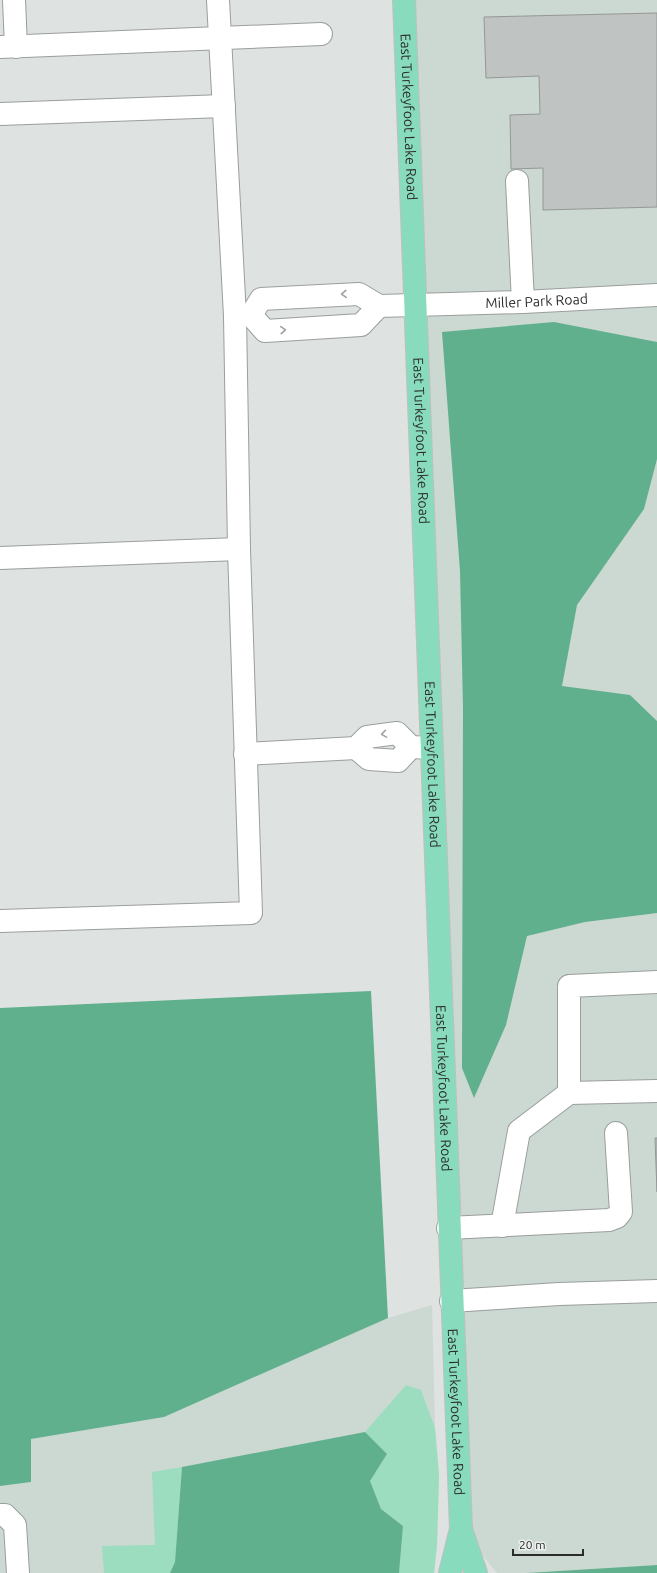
<svg xmlns="http://www.w3.org/2000/svg" width="657" height="1573" viewBox="0 0 657 1573" font-family="Ubuntu,sans-serif">
<rect width="100%" height="100%" fill="#dee2e0"/>
<path fill="#ccd8d2" d="M404,0H657V1565L526,1573H497L461,1529Z
M432,1305L435,1428L439,1475L437,1545L434,1573H0V1486L31,1482V1439L164,1417L388,1318Z"/>
<path fill="#9bddbe" d="M406,1385L421,1390L435,1428L439,1475L437,1545L434,1573H399L403,1526L381,1509L370,1481L387,1454L365,1432Z
M182,1467L175,1562L170,1573H104L102,1546L155,1545L152,1472Z"/>
<path fill="#61b08d" d="M554,322L657,342V459L644,509L577,605L562,686L630,695L657,721V913L585,922L527,936L506,1025L474,1098L462,1068L463,709L460,571L442,332Z
M371,991L388,1318L164,1417L31,1439V1482L0,1486V1008Z
M365,1432L387,1454L370,1481L381,1509L403,1526L399,1573H170L175,1562L182,1467Z
M657,1565V1573H526Z"/>
<path fill="#bfc3c1" stroke="#949896" d="M657,13V207L543,210V168L511,169L510,115L540,114L539,76L486,78L484,17Z
M655,1138H657V1192Z"/>
<g fill="none" stroke-linecap="round" stroke-linejoin="round">
<defs>
<g id="minor">
<path d="M14,0L16,47"/>
<path d="M218,0L235,316"/>
<path d="M0,47L321,34"/>
<path d="M0,114L224,106"/>
<path d="M517,181L523,302"/>
<path id="s1" d="M251,315L261,299L359,294L379,306L523,302L657,295"/>
<path d="M251,315L265,331L361,325L379,306"/>
<path d="M0,558L239,549"/>
<path d="M356,748L369,759L398,761L411,747"/>
<path d="M245,754L356,748L367,737L397,733L411,747L431,748"/>
<path d="M0,921L251,913L239,549L235,316L251,315"/>
<path d="M569,1093L657,1091"/>
<path d="M502,1226L519,1131L569,1093V986L657,982"/>
<path d="M448,1228L609,1220L617,1217L621,1212L616,1133"/>
<path d="M451,1301L559,1294L657,1291"/>
<path d="M0,1515H5L15,1525L18,1573"/>
</g>
<g id="major">
<path id="s2" d="M404,0C426,509 439,1019 461,1529L476,1573"/>
<path d="M450,1573L461,1529"/>
</g>
</defs>
<use href="#minor" stroke="#9a9e9c" stroke-width="24"/>
<use href="#major" stroke="#bfc0c0" stroke-width="24"/>
<use href="#minor" stroke="#fff" stroke-width="22"/>
<use href="#major" stroke="#88dcbd" stroke-width="22"/>
</g>
<defs><path id="oneway-chevron" d="M-2-3.5L2.5 0L-2 3.5" fill="none" stroke-width="1.6" stroke-linecap="round" stroke-linejoin="round"/></defs>
<g stroke="#a0a0a0">
<use href="#oneway-chevron" transform="translate(344 294) rotate(177)"/>
<use href="#oneway-chevron" transform="translate(283 330) rotate(-4)"/>
<use href="#oneway-chevron" transform="translate(384 734) rotate(171)"/>
</g>
<g text-anchor="middle" dominant-baseline="central" stroke-width="3" stroke-linejoin="round" paint-order="stroke">
<g font-size="14" fill="#2b2d2c" stroke="#ebefed">
<text stroke="none"><textPath href="#s2" startOffset="117">East Turkeyfoot Lake Road</textPath></text>
<text stroke="none"><textPath href="#s1" startOffset="298">Miller Park Road</textPath></text>
<text stroke="none"><textPath href="#s2" startOffset="441">East Turkeyfoot Lake Road</textPath></text>
<text stroke="none"><textPath href="#s2" startOffset="765">East Turkeyfoot Lake Road</textPath></text>
<text stroke="none"><textPath href="#s2" startOffset="1089">East Turkeyfoot Lake Road</textPath></text>
<text stroke="none"><textPath href="#s2" startOffset="1413">East Turkeyfoot Lake Road</textPath></text>
</g>
</g>
<path d="M513 1549v6h70v-6" fill="none" stroke="#2b2d2c" stroke-width="2"/>
<text x="519" y="1549" font-size="12" fill="#2b2d2c" stroke="#ebefed" stroke-width="3" paint-order="stroke">20 m</text>
</svg>
